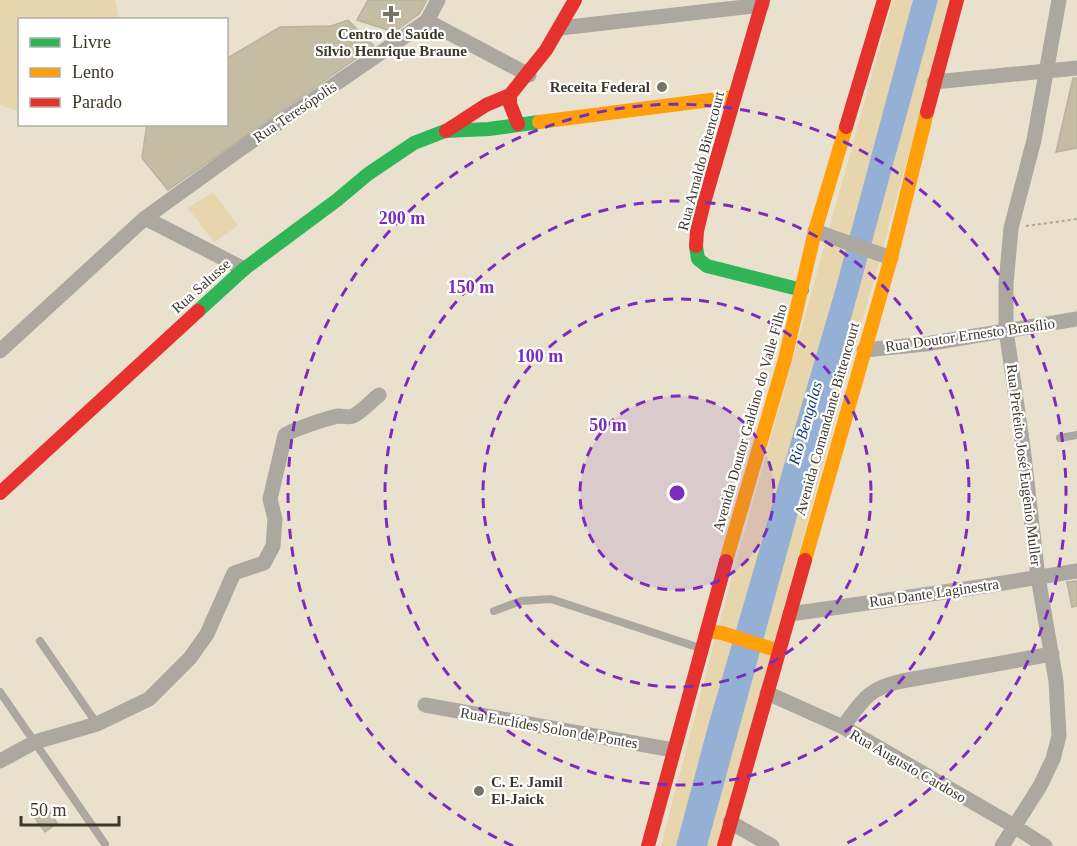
<svg xmlns="http://www.w3.org/2000/svg" width="1077" height="846" viewBox="0 0 1077 846" font-family="Georgia,serif">
<rect width="100%" height="100%" fill="#e9e1ce"/>
<path fill="#e6d5ad" d="M0,0H115L119,19L20,20L19,111L0,105Z
M893,0H951L718,846H661L721,617Z
M213,192L238,226L214,242L188,208Z"/>
<path fill="#94b0d5" d="M913,0H938L707,846H676L708,726L836,287Z"/>
<path fill="#c5bca4" stroke="#b8b2a3" stroke-width="1.5" d="M368,0H427L419,14L394,32L357,20Z
M348,20L374,46L168,190L142,158L147,124H226V59L280,27L331,26Z
M1073,78H1077V148L1056,152Z
M1077,581V606L1072,607L1067,582Z
M47,808L57,823L45,832L34,817Z"/>
<g fill="none" stroke-linecap="round" stroke-linejoin="round">
<path stroke="#a9a59b" stroke-width="2" stroke-dasharray="3 3" stroke-linecap="butt" d="M1026,226L1077,219"/>
<path stroke="#aca8a0" stroke-width="8" d="M1060,438L1077,435
M494,611L521,601L551,599L697,647
M40,641L97,724
M0,692L105,844"/>
<path stroke="#aca8a0" stroke-width="15" d="M427,21L529,75
M560,28L762,5
M934,82L1077,68
M145,218L242,148L427,21L438,0
M815,231L891,258
M864,350L926,344L1077,319
M0,351L145,218L244,269
M790,614L972,588L1077,571
M767,693L843,727L1014,826L1045,846
M425,705L673,750
M843,727C862,701 868,688 902,681L1052,654
M0,761L35,742L97,724L149,699L190,658L207,634L234,573L264,563L273,546L275,519L270,499L285,435C292,430 330,417 339,416C344,416 347,418 353,416C362,412 371,401 379,395
M730,822L772,846
M1002,846L1040,786L1053,759L1059,736L1056,681L1038,577L1023,447L1006,330V284L1011,228L1034,140L1059,0"/>
<path stroke="#30b455" stroke-width="14" d="M696,246L698,259L707,266L802,290
M198,311L244,269L337,200L368,174L414,143L445,131L489,129L539,122"/>
<path stroke="#ff9f0a" stroke-width="14" d="M539,122L734,97
M805,560L891,258L927,112
M726,561L785,359L815,231L846,127
M707,631L722,633L779,651"/>
<path stroke="#e5322d" stroke-width="14" d="M927,112L957,0
M518,124L510,104V95L546,50L575,0
M846,127L884,0
M446,131L486,105L510,95
M696,246L697,231L703,206L763,0
M0,493L198,311
M648,846L726,561
M724,846L805,560"/>
</g>
<circle cx="677" cy="493" r="97" fill="#7b2cbf" fill-opacity=".12"/>
<g fill="none" stroke="#7b2cbf" stroke-width="3" stroke-dasharray="10 8">
<circle cx="677" cy="493" r="97"/>
<circle cx="677" cy="493" r="194"/>
<circle cx="677" cy="493" r="292"/>
<path d="M513 846A389 389 0 1 1 841 846"/>
</g>
<g fill="#797363" stroke="#fff" stroke-width="2">
<path d="M388 5h6v6h6v6h-6v6h-6v-6h-6v-6h6z"/>
<circle cx="662" cy="87" r="6"/>
<circle cx="479" cy="791" r="6"/>
</g>
<g text-anchor="middle" dominant-baseline="central" stroke-width="4.5" stroke-linejoin="round" paint-order="stroke">
<g font-size="15" font-weight="bold" fill="#3d382a" stroke="#fff">
<text x="391" y="34">Centro de Saúde<tspan x="391" dy="17">Sílvio Henrique Braune</tspan></text>
<text x="650" y="87" text-anchor="end">Receita Federal</text>
<text x="491" y="782" text-anchor="start">C. E. Jamil<tspan x="491" dy="17">El-Jaick</tspan></text>
</g>
<g font-size="15" fill="#3d382a" stroke="#fff">
<text transform="translate(295 112) rotate(-34)">Rua Teresópolis</text>
<text transform="translate(701 161) rotate(-75)">Rua Arnaldo Bitencourt</text>
<text transform="translate(201 286) rotate(-42)">Rua Salusse</text>
<text transform="translate(970 335) rotate(-8)">Rua Doutor Ernesto Brasílio</text>
<text transform="translate(750 418) rotate(-74)">Avenida Doutor Galdino do Valle Filho</text>
<text transform="translate(827 419) rotate(-74)">Avenida Comandante Bittencourt</text>
<text transform="translate(1024 465) rotate(83)">Rua Prefeito José Eugênio Muller</text>
<text transform="translate(934 593) rotate(-8)">Rua Dante Laginestra</text>
<text transform="translate(549 728) rotate(10)">Rua Euclídes Solon de Pontes</text>
<text transform="translate(908 766) rotate(30)">Rua Augusto Cardoso</text>
</g>
<g font-size="16" font-style="italic" fill="#133e75" stroke="#fff">
<text transform="translate(805 423) rotate(-74)">Rio Bengalas</text>
</g>
</g>
<circle cx="677" cy="493" r="9" fill="#7b2cbf" stroke="#fff" stroke-width="3"/>
<g font-size="18" text-anchor="middle" font-weight="bold" fill="#7b2cbf" stroke="#fff" stroke-width="4.5" stroke-linejoin="round" paint-order="stroke">
<text x="402" y="224">200 m</text>
<text x="471" y="293">150 m</text>
<text x="540" y="362">100 m</text>
<text x="608" y="431">50 m</text>
</g>
<rect x="18" y="18" width="210" height="108" fill="#ffffff" stroke="#b1afaa" stroke-width="1.5"/>
<rect x="30" y="38" width="30" height="9" fill="#30b455" stroke="#b1afaa" stroke-width="1.5"/>
<text x="72" y="48" font-size="18" fill="#3d382a">Livre</text>
<rect x="30" y="68" width="30" height="9" fill="#ff9f0a" stroke="#b1afaa" stroke-width="1.5"/>
<text x="72" y="78" font-size="18" fill="#3d382a">Lento</text>
<rect x="30" y="98" width="30" height="9" fill="#e5322d" stroke="#b1afaa" stroke-width="1.5"/>
<text x="72" y="108" font-size="18" fill="#3d382a">Parado</text>
<path d="M21 816v9h98v-9" fill="none" stroke="#3d382a" stroke-width="3"/>
<text x="30" y="816" font-size="18" fill="#3d382a" stroke="#ffffff" stroke-width="4.5" paint-order="stroke">50 m</text>
</svg>
